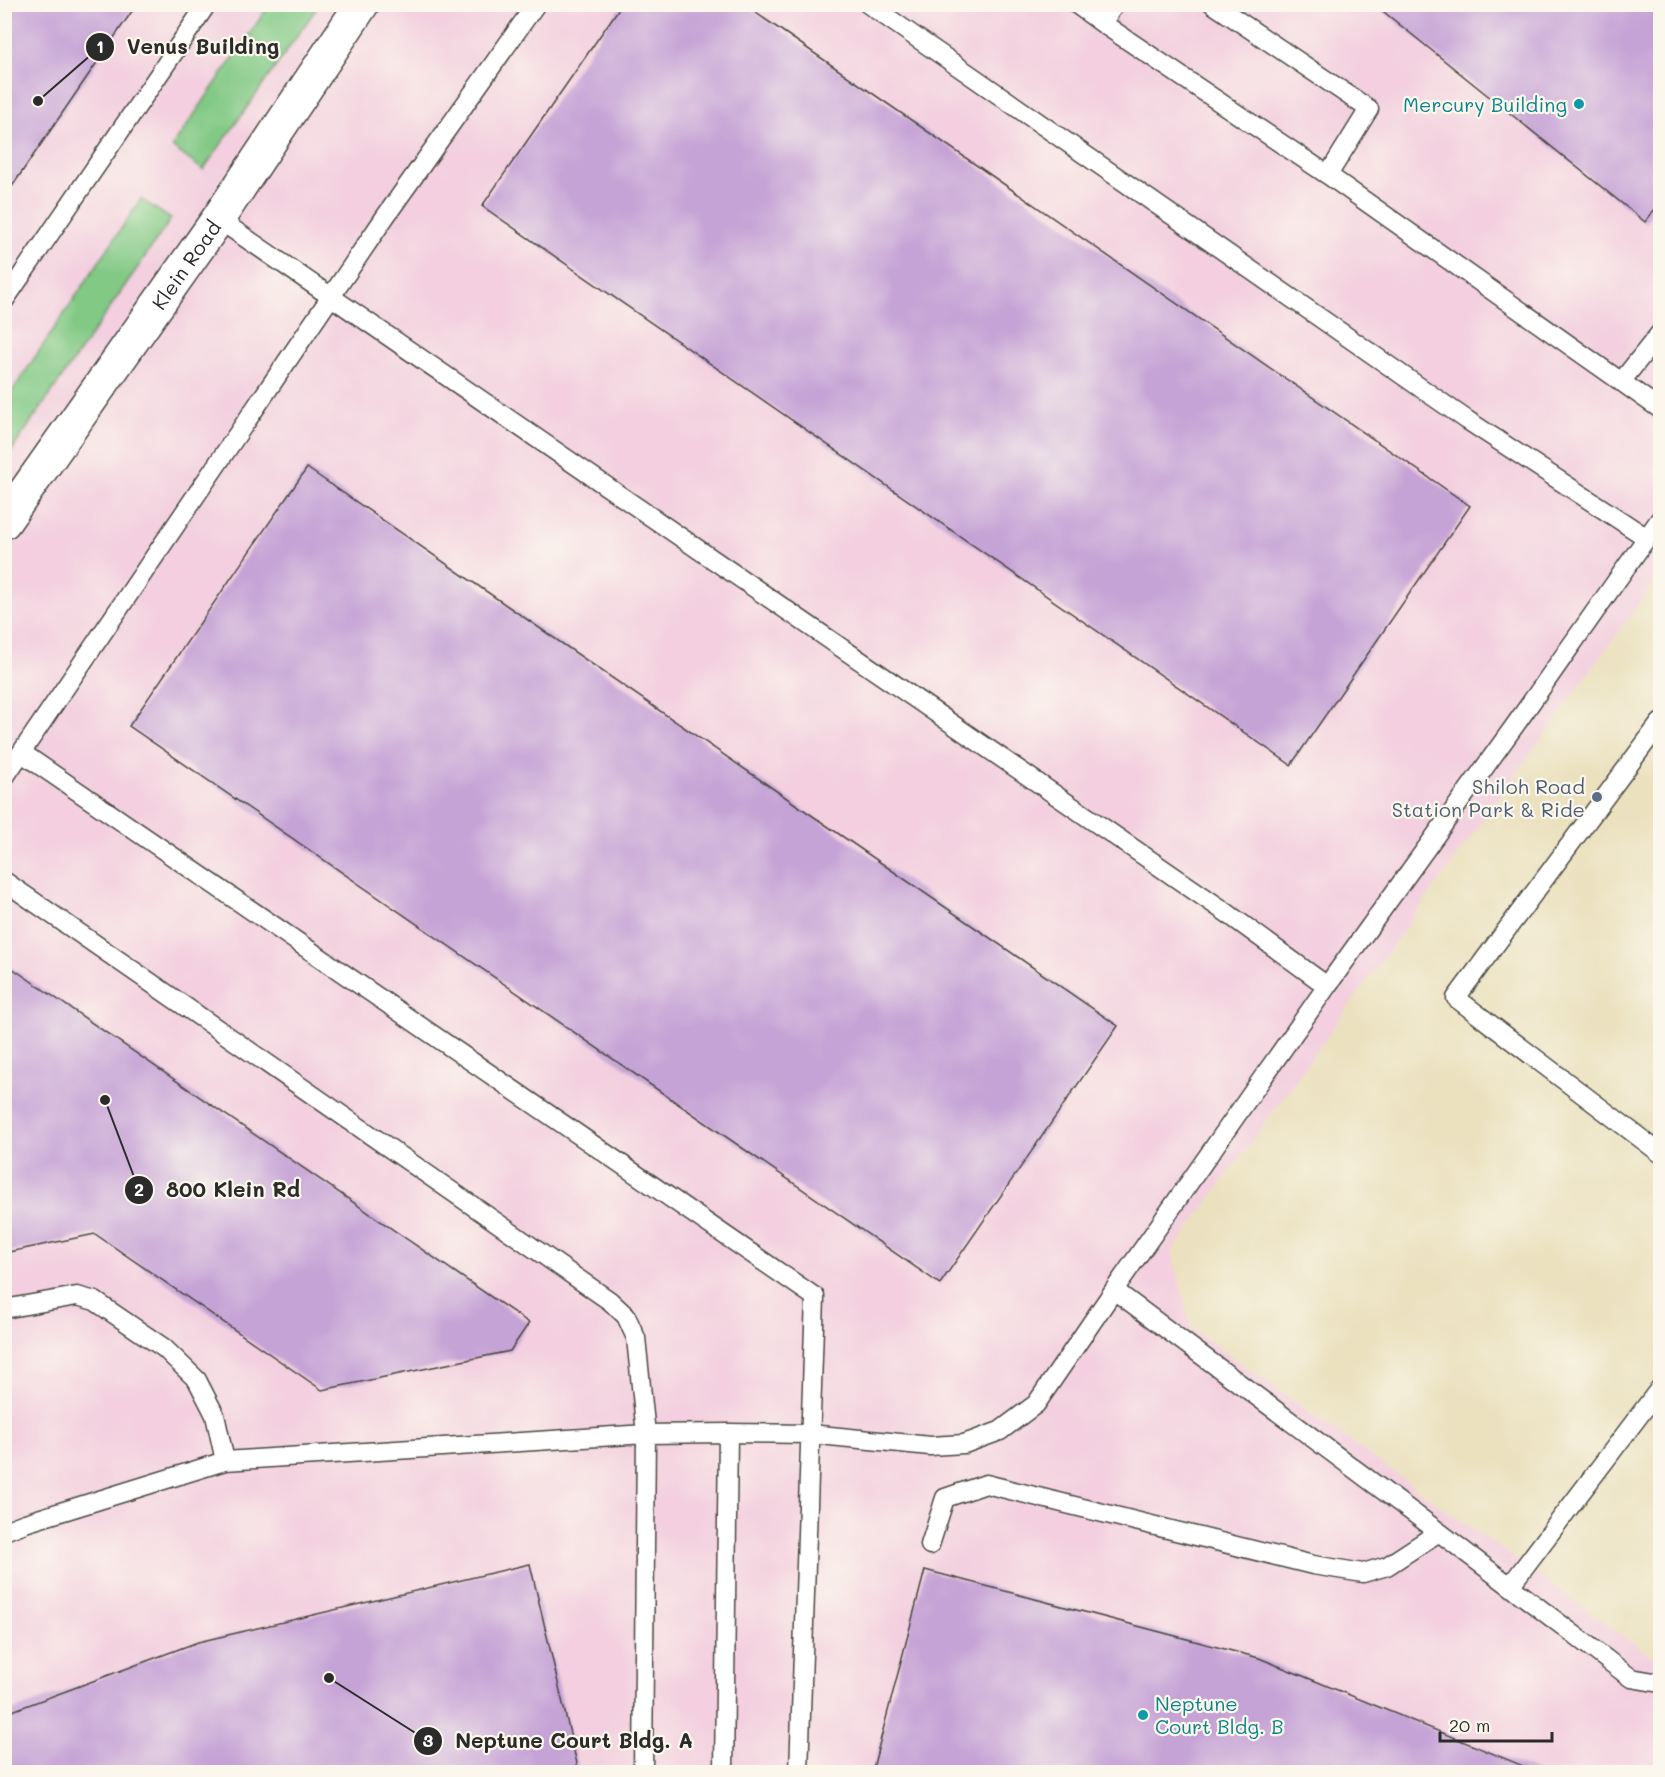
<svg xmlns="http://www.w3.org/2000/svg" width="1665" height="1777" viewBox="0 0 1665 1777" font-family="Mali,sans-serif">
<rect width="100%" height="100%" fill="#fbf7ec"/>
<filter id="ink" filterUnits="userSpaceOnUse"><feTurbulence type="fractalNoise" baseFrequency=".0167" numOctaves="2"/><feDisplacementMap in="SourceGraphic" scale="12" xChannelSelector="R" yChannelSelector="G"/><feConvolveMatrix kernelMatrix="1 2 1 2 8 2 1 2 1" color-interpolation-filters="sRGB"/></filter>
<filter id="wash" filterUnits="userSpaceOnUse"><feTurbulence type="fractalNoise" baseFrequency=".008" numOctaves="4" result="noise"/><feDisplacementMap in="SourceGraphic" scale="24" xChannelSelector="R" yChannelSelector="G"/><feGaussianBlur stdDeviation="1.35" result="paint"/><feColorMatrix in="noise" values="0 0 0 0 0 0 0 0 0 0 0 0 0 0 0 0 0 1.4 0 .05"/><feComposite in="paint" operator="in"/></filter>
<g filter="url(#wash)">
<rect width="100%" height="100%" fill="#ebe1bf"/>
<path fill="#f3cfdf" d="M5,5H1660V574L1172,1252L1191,1328L1657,1660H1660V1772H5Z"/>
<path fill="#82c985" stroke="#567a58" stroke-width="1.5" d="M270,4L319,5L203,170L172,147Z
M141,199L171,219L5,460V402Z"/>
<g id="blocks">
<path fill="#c6a3d6" d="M4,4H137L4,198Z
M622,4H743L1470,506L1291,765L482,206Z
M1374,4H1660V203L1645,222Z
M307,468L1118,1026L940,1284L129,726Z
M9,966L529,1323L510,1351L322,1390L95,1234L4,1253V967Z
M530,1564L579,1772H4V1714L198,1642Z
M925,1570L1259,1658L1538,1772H872Z"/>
</g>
</g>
<g filter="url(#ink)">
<use href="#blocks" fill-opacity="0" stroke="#484641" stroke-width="1.5"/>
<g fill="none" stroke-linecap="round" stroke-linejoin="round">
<defs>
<path id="service" d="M868,4L1467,420L1647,538
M1076,4L1102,23
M1115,4L1102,23L1328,175
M1213,4L1369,109L1328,175L1660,409
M4,301L207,4
M1621,382L1660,333
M1660,723L1456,998L1660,1153
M22,753L815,1297L799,1772
M4,778L385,217L536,4
M4,881L610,1301L626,1316L636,1338L646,1434L643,1772
M1327,986L1518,721L1660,519
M1114,1290L1439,1532L1631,1678L1660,1683
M4,1309L77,1296L95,1301L164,1348L197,1380L215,1415L225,1461
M4,1531L25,1523L225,1461L646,1434L728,1433L810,1434L930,1446L964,1444L1000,1431L1036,1404L1114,1290L1327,986L1227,913L218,219
M930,1545L945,1498L986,1484L1313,1565L1363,1573L1387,1566L1439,1532
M1510,1586L1660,1388
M724,1772L728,1433"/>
<g id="minor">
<path id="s1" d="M4,522L218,219L362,4"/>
</g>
</defs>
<use href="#service" stroke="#484641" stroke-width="21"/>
<use href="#minor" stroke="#484641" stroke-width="36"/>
<use href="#service" stroke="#fff" stroke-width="18"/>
<use href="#minor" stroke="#fff" stroke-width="33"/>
</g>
</g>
<g fill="#0f9aa8" stroke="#fbf7ec" stroke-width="2">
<circle cx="1579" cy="104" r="6"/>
<circle cx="1143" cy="1715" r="6"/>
</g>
<circle fill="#5c6f8a" stroke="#fbf7ec" stroke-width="2" cx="1597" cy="797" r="6"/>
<g text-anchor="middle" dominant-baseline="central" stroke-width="4.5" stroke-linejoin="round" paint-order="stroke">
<g font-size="20" fill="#0d838f" stroke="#fbf7ec" text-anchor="end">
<text x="1567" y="104">Mercury Building</text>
<text x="1155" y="1703" text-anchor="start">Neptune<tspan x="1155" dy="23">Court Bldg. B</tspan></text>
</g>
<g font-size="20" fill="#2b2b2b" stroke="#fbf7ec">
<text stroke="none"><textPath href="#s1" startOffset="315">Klein Road</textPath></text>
</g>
<g font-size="20" fill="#4e5e75" stroke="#fbf7ec" text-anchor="end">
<text x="1585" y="786">Shiloh Road<tspan x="1585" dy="23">Station Park &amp; Ride</tspan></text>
</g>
</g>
<path fill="none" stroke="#2b2b2b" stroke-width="2" d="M38 101L100 47M105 1100L139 1190M329 1678L428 1741"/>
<g fill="#2b2b2b" stroke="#fbf7ec" stroke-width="2">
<circle cx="38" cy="101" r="6"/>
<circle cx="105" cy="1100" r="6"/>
<circle cx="329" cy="1678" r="6"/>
<circle cx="100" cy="47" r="15"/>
<circle cx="139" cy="1190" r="15"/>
<circle cx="428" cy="1741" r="15"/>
</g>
<g font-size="18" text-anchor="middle" font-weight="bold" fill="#fff">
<text x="100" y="53">1</text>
<text x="139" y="1196">2</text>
<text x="428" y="1747">3</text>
</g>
<g font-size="21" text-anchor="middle" font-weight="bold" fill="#2b2b2b" stroke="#fbf7ec" stroke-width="4.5" stroke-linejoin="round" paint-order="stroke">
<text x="203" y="54">Venus Building</text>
<text x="233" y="1197">800 Klein Rd</text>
<text x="574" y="1748">Neptune Court Bldg. A</text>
</g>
<rect width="1665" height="1777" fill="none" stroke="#fbf7ec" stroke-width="24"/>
<path d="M1440 1732v9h112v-9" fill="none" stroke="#2b2b2b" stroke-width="3"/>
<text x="1449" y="1732" font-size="18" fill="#2b2b2b" stroke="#fbf7ec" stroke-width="4.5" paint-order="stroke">20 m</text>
</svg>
